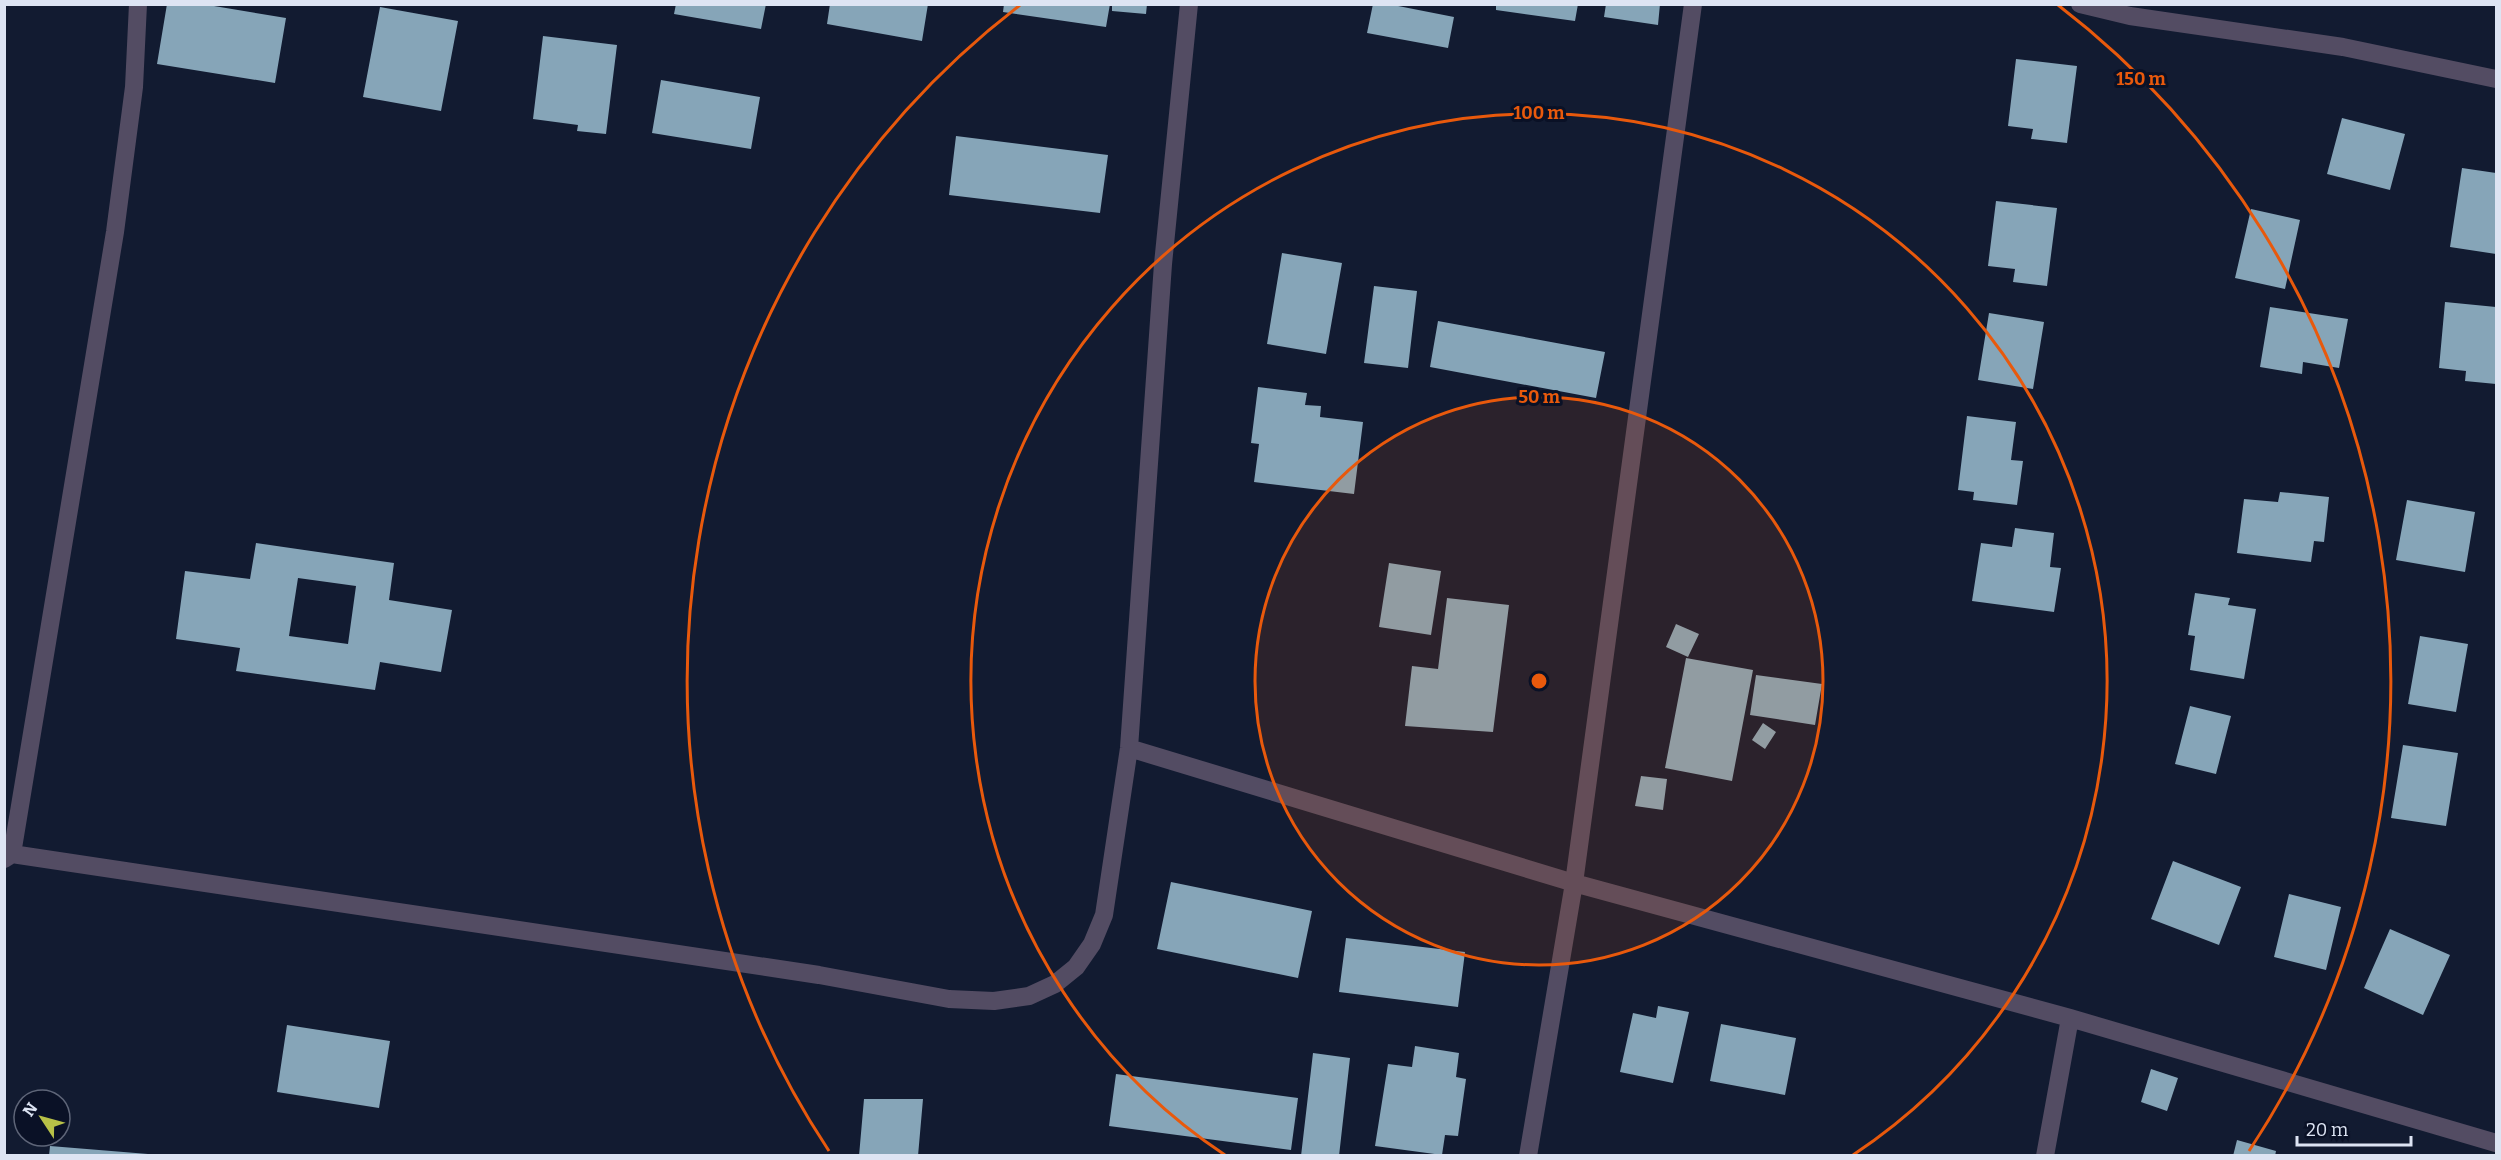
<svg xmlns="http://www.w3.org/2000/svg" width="2501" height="1160" viewBox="0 0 2501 1160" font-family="Bitter,serif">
<rect width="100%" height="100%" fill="#121b31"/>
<path fill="#86a5b8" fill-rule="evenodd" d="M167,4H202L286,18L275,83L157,64Z
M676,4H766L761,29L674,14Z
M830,4H928L922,41L827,24Z
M1004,4H1110L1106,27L1003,12Z
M1112,4H1147L1146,14L1112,11Z
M1373,4H1388L1454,17L1448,48L1367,33Z
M1496,4H1578L1575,21L1496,10Z
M1606,4H1660L1658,25L1604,17Z
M380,7L458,21L441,111L363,97Z
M543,36L617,45L606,134L577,131L578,125L533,119Z
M2016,59L2077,66L2067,143L2031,139L2033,129L2008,126Z
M661,80L760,97L751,149L652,133Z
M2342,118L2405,134L2390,190L2327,174Z
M956,136L1108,155L1100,213L949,195Z
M2462,168L2496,173V254L2450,247Z
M1996,201L2057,208L2047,286L2013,282L2015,269L1988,266Z
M2251,209L2300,220L2285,289L2235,278Z
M1282,253L1342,263L1326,354L1267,344Z
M1374,286L1417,291L1408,368L1364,363Z
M2445,302L2496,307V384L2465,381L2466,371L2439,368Z
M2270,307L2348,319L2339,368L2303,362L2302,374L2260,367Z
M1989,313L2044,322L2033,389L1978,380Z
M1438,321L1605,352L1596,398L1430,367Z
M1258,387L1307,393L1305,405L1321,406L1320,417L1363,422L1354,494L1254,482L1259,444L1251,443Z
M1967,416L2016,422L2011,460L2023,461L2017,505L1973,500L1974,492L1958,490Z
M2280,492L2329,497L2324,542L2314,541L2311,562L2237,553L2244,499L2278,502Z
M2407,500L2475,512L2465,572L2396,560Z
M2015,528L2054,533L2050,567L2061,568L2054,612L1972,601L1981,543L2012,547Z
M256,543L394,563L389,600L452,610L441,672L380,662L375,690L236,671L240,648L176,639L185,571L250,579ZM298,578L356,586L348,644L289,636Z
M1389,563L1441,571L1431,635L1379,627Z
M2195,593L2230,598L2228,605L2256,609L2244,679L2190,670L2195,636L2188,635Z
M1447,598L1509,605L1493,732L1405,726L1412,666L1438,669Z
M1676,624L1699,634L1688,657L1666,647Z
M2420,636L2468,644L2456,712L2408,704Z
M1686,658L1753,670L1732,781L1665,768Z
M1756,675L1822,684L1815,725L1750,715Z
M2190,706L2231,716L2216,774L2175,764Z
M1763,723L1776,732L1765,749L1752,740Z
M2403,745L2458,753L2446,826L2391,818Z
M1641,776L1667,779L1663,810L1635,806Z
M2173,861L2241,887L2219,945L2151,919Z
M1171,882L1312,911L1298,978L1157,949Z
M2289,894L2341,907L2326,970L2274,957Z
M2390,929L2450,955L2423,1015L2364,988Z
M1346,938L1465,952L1458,1007L1339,992Z
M1658,1006L1689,1012L1673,1083L1620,1072L1633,1013L1656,1018Z
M1721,1024L1796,1038L1785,1095L1710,1081Z
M287,1025L390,1041L379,1108L277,1092Z
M1415,1046L1459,1053L1456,1077L1466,1079L1458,1136L1445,1135L1442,1155L1375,1146L1388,1064L1412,1067Z
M1313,1053L1350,1058L1339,1156H1301Z
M2151,1069L2178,1078L2167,1111L2141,1102Z
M1116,1074L1298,1098L1291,1150L1109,1126Z
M864,1099H923L918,1156H859Z
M2237,1140L2276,1151L2275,1156H2233Z
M50,1146L148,1154V1156H49Z"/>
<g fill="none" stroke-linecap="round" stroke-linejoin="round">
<path stroke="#534c63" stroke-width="18" d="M2080,4L2130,16L2343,47L2496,79
M1129,748L1574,883L2070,1018L2496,1143
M12,854L115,232L134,87L138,4
M4,859L12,854L819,975L949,999L994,1001L1029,996L1055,984L1076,967L1092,944L1104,915L1129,748L1163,264L1189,4
M1528,1156L1574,883L1693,4
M2045,1156L2070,1018"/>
</g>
<circle cx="1539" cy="681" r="284" fill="#e8590c" fill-opacity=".12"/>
<g fill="none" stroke="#e8590c" stroke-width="3">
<circle cx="1539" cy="681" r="284"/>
<path d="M1225 1155A568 568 0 1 1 1853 1155"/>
<path d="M829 1151A852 852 0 0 1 1020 5M2058 5A852 852 0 0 1 2249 1151"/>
</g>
<circle cx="1539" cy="681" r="9" fill="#e8590c" stroke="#0a1126" stroke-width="3"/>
<g font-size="18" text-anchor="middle" font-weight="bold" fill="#e8590c" stroke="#0a1126" stroke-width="6" stroke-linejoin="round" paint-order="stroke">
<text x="2141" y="85">150 m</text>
<text x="1539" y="119">100 m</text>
<text x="1539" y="403">50 m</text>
</g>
<rect width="2501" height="1160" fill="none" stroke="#dde4f3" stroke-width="12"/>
<g transform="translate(42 1118) rotate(306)"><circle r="28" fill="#0a1126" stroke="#5e6578" stroke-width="1.5"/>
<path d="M0-4.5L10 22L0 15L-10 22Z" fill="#b8c147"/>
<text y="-9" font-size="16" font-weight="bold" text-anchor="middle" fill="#dde4f3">N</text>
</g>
<path d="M2297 1136v9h114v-9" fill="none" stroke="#dde4f3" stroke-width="3"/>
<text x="2306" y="1136" font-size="18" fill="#dde4f3" stroke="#0a1126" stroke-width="4.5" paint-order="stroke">20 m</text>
</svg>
